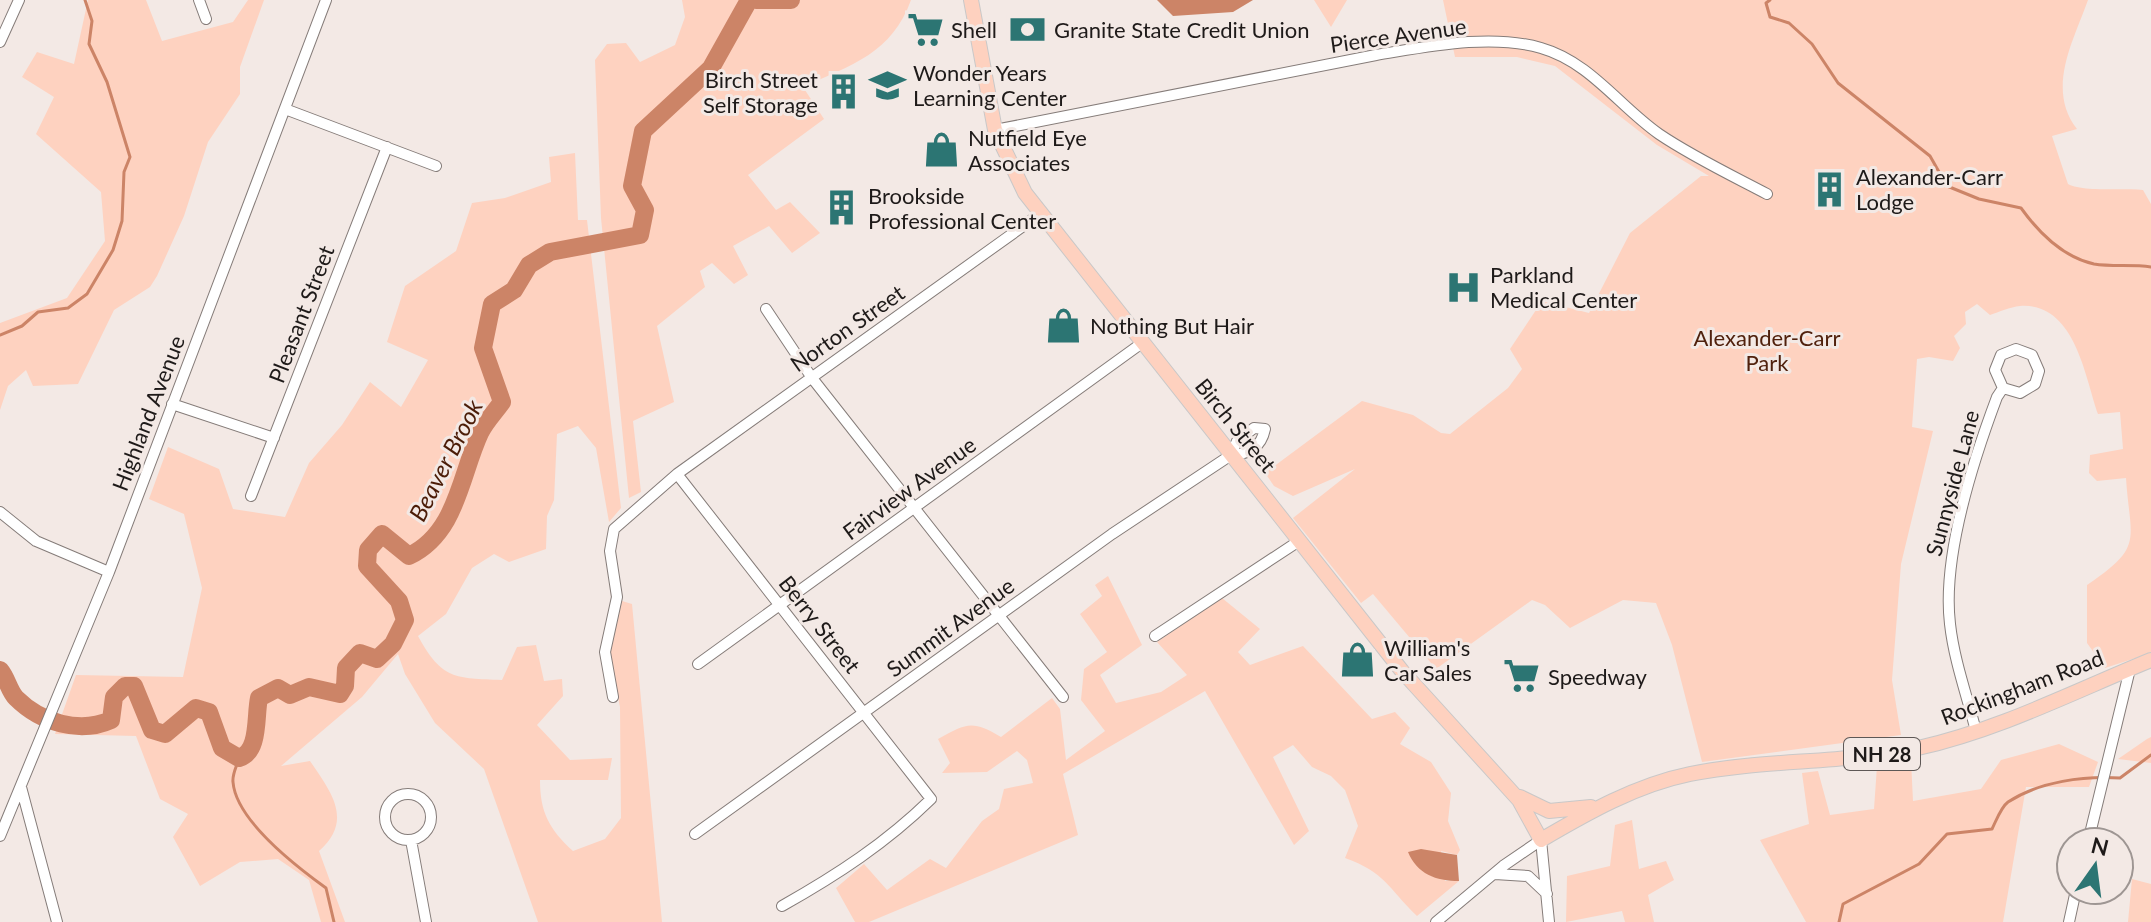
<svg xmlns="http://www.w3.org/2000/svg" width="2151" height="922" viewBox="0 0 2151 922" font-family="Lato,sans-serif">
<rect width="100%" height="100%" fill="#f3e9e5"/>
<path fill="#fed2c0" d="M88,0H146L162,41L233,22L248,0H264L240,67V94L208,142L184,216L157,276L150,287L114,310L78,384L33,386L26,370L8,386L0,410V323L67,298L105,241L101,192L36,134L54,97L22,77L37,52L74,64Z
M682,0H911C892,53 852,65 803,87L824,119L748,175L776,210L790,202L820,233L792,253L769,226L733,246L748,275L734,284L712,263L700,271L705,287L657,326L674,402L633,421L641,492L629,498L601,218L595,60L607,44L626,43L640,62L675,45L685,17Z
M1314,0H1347L1331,27Z
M1443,0H2088C2073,42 2046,89 2077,129L2052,136L2068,184C2082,192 2123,188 2143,190L2151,204V653L2105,668L2087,643V585C2145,546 2130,541 2126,478L2097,481L2089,473L2090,455L2123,449L2120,412L2098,414C2085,377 2075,302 2020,306C2010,307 1999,312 1990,315L1977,304L1965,312L1966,324L1954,336L1960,348L1953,361L1929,357L1917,359L1912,427L1933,431L1901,564L1892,680L1901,735L1702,762L1672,645L1656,603L1623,600L1570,628L1545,605L1532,600L1436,669L1373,594L1361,603L1293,518L1355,469L1293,496L1274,486L1265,473L1362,401L1413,415L1441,433L1450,434L1508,388L1522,369L1510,349L1542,301L1589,313L1630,233L1701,176H1709L1657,145L1555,66L1517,57H1455Z
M575,153L578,220H587L621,508L609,522L596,448L578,426L557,434L554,500L547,516L546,549L509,562L494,554L472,568L446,614L418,636C442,680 455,678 502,680L517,647L536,645L544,681L562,679L563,696L537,725L570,760L612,758L608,780H540C540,812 549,829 573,851L605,839L621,818L620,707L608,649L622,601L632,604L662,922H538L484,769L435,723L405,674L398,654L362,697L281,766L310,761C331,792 354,820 319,851L345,922H321L309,880L278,859L240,862L200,886L173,837L188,814L160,799L136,736L55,734L76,675L183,677L202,588L184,514L149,499L168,447L219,469L233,509L285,517L309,463L342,425L370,382L401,407L428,360L387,342L405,286L456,251L472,203L505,198L551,182L549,157Z
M1108,576L1142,645L1100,675L1116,703L1161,692L1187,675L1157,642L1222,598L1260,629L1238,652L1250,665L1303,646L1372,719L1395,712L1410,728L1400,744L1431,762L1451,793L1448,821L1460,850L1457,855L1441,851L1445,881H1459L1417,916C1387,887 1386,873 1345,858L1358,826L1345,790L1331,776L1312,767L1293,745L1273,757L1309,831L1294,845L1205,691L1063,774L1078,835L869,922H855L836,888L864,864L887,890L930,859L946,868L982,821L999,809L1004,789L1033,783L1027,760L1017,751L987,772L942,773L950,763L938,739C967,723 972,720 1001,737L1052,698L1060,709L1066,760L1105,731L1081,700L1084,669L1107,652L1080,614L1102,596L1095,585Z
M2151,737V763L2118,759L2147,739Z
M2059,744L2098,762L2089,787H2026L2003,922H1806L1760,840L1809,824L1802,773L1818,771L1830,815L1874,809L1877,766L1911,760L1913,801L1981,789L2001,760Z
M1632,820L1639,869L1666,861L1674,880L1648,895L1654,922H1625L1622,911L1566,922L1567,876L1610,866L1615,825Z
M2132,879L2151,884V922H2128Z"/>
<path fill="#cc8467" d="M1157,0H1253L1233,12L1173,16Z
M1421,849L1457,855L1459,881C1436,881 1417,874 1408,852Z"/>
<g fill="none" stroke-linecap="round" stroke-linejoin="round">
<path stroke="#cc8467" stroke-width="3" d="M1770,0L1766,3L1770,17L1789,23L1812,44L1838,83L1930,156L1947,186L1979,199L2021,208C2039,233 2062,257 2094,264C2112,267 2133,264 2151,267
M0,335L22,326L38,312L68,308L87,294L113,250L122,221L124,172L130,157L107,82L89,44L92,21L85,0
M239,758C237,766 232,774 233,782C236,821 297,867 326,888L334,922
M1839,922L1843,904L1919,864L1947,834L1992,829C1996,821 2001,807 2008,802C2040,781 2084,776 2120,778L2151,755"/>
<path stroke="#cc8467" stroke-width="18" d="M756,0H791
M0,670C7,678 9,691 16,698C41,723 80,734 111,720L114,697L125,686H134L152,730L165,734L196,708L209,712L222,748L239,758C260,752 255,716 259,698L278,688L290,695L309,687L340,694L345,686L346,668L360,653L377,659L393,644L405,620L399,601L367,566L368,550L382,534L409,556C457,533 460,476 480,433C485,422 495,412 502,402L483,348L492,304L514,290L529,265L550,252L640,235L645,210L632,186L643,131L711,68L749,0"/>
<defs>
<path id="minor" d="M199,0L206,19
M0,42L19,0
M285,109L436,166
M995,130L1376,55C1426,47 1490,33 1541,48C1590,62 1619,106 1659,134C1693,157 1731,175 1767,194
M766,309L812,378L1063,697
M172,404L274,438
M1254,428L1265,429C1261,448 1249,454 1231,455L1237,441Z
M677,474L931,799C886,843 837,875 782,906
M251,496L387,147
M0,512L36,541L109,572
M1155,636L1299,541
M698,664L1142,343
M613,697L605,652L617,597L610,551L614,529L677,474L1040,214
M1976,731C1967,696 1954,660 1950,624C1942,557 1973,461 1997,397L2003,388L2020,393L2035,384L2039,371L2032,355L2016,349L2001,355L1995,370L2003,388
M21,787L57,922
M385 817a23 23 0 1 1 46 0a23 23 0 1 1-46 0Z
M695,834L1112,534L1231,455
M0,836L109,572L326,0
M411,840L426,922
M2088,842L2130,669
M1495,874L1528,876L1547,894
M1436,922L1503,866L1541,840L1549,922
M2069,922L2076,890"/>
<path id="major" d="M971,0L995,130L1025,193L1402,671L1519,800L1541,840C1587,813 1636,785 1690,774C1765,759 1843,764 1918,748C1999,730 2075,691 2151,660
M1520,797L1549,811L1591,807"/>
</defs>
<use href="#minor" stroke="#857c79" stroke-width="12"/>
<use href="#major" stroke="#c9c8c8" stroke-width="16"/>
<use href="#minor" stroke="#fff" stroke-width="10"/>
<use href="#major" stroke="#fed1bf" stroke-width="14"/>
</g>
<defs>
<symbol id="supermarket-bare" viewBox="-9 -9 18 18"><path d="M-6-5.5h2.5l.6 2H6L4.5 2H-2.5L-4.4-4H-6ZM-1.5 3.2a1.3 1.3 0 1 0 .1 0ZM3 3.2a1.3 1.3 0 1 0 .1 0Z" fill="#2c7573" stroke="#f3e9e5" stroke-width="2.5" paint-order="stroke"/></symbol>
<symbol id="bank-bare" viewBox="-9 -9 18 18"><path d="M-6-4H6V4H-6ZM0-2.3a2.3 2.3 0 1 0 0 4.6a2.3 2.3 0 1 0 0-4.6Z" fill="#2c7573" stroke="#f3e9e5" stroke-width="2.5" paint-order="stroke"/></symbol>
<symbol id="school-bare" viewBox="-9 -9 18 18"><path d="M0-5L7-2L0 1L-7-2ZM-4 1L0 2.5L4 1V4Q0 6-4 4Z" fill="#2c7573" stroke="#f3e9e5" stroke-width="2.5" paint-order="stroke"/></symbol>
<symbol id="building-bare" viewBox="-9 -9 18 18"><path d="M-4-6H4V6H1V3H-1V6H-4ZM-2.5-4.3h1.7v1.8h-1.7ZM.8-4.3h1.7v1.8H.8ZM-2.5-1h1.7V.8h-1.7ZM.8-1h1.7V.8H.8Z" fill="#2c7573" stroke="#f3e9e5" stroke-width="2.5" paint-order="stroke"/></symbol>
<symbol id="shop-bare" viewBox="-9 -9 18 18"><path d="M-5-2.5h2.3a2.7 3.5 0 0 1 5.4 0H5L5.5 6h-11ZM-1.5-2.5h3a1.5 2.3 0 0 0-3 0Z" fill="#2c7573" stroke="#f3e9e5" stroke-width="2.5" paint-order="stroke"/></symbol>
<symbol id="hospital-bare" viewBox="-9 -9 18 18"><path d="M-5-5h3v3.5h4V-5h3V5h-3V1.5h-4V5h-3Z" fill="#2c7573" stroke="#f3e9e5" stroke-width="2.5" paint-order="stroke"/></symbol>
</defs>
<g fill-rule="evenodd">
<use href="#supermarket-bare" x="900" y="4" width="51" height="51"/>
<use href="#bank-bare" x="1002" y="4" width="51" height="51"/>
<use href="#school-bare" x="862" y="60" width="51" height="51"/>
<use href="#building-bare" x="818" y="66" width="51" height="51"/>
<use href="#shop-bare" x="916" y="124" width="51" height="51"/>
<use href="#building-bare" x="1804" y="164" width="51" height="51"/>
<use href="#building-bare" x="816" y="182" width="51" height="51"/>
<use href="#hospital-bare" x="1438" y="262" width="51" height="51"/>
<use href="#shop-bare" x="1038" y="300" width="51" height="51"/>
<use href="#shop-bare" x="1332" y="634" width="51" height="51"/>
<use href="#supermarket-bare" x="1496" y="650" width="51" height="51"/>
</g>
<g text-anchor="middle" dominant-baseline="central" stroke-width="6" stroke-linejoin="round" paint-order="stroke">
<rect fill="#f3e9e5" stroke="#5e5856" stroke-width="2" x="1844" y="738" width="76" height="32" rx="6"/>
<g font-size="20" font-weight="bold" fill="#1e1a19">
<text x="1882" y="754">NH 28</text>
</g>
<g font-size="22" fill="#1e1a19" stroke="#f3e9e5" text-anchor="start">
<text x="951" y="29">Shell</text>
<text x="1054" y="29">Granite State Credit Union</text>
<text x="913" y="72">Wonder Years<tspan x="913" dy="25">Learning Center</tspan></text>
<text x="818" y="79" text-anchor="end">Birch Street<tspan x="818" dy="25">Self Storage</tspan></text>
<text x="968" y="137">Nutfield Eye<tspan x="968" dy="25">Associates</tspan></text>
<text x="1856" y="176">Alexander-Carr<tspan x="1856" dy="25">Lodge</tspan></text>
<text x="868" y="195">Brookside<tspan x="868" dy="25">Professional Center</tspan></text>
<text x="1490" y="274">Parkland<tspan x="1490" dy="25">Medical Center</tspan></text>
<text x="1090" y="325">Nothing But Hair</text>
<text x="1384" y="647">William's<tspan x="1384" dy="25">Car Sales</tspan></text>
<text x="1548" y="676">Speedway</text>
</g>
<g font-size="22" fill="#1e1a19" stroke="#f3e9e5">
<text transform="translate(1398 35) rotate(-8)">Pierce Avenue</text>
<text transform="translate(301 314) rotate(-69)">Pleasant Street</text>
<text transform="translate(847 328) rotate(-35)">Norton Street</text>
<text transform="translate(148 413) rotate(-69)">Highland Avenue</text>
<text transform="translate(1236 425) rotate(51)">Birch Street</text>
<text transform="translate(1952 483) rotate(-75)">Sunnyside Lane</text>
<text transform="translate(909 488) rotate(-36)">Fairview Avenue</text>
<text transform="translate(820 624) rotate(52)">Berry Street</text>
<text transform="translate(950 627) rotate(-36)">Summit Avenue</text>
<text transform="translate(2022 687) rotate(-21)">Rockingham Road</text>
</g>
<g font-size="22" fill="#50210d" stroke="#f3e9e5">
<text x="1767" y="337">Alexander-Carr<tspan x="1767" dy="25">Park</tspan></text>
</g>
<g font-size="24" font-style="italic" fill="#4b1c07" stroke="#f3e9e5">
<text transform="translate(445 460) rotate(-63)">Beaver Brook</text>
</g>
</g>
<g transform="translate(2095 866) rotate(14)"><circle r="38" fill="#f3e9e5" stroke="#9e9693" stroke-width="2"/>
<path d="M0-6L14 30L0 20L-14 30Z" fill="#2c7573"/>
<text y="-12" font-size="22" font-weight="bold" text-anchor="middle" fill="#1e1a19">N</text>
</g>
</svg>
